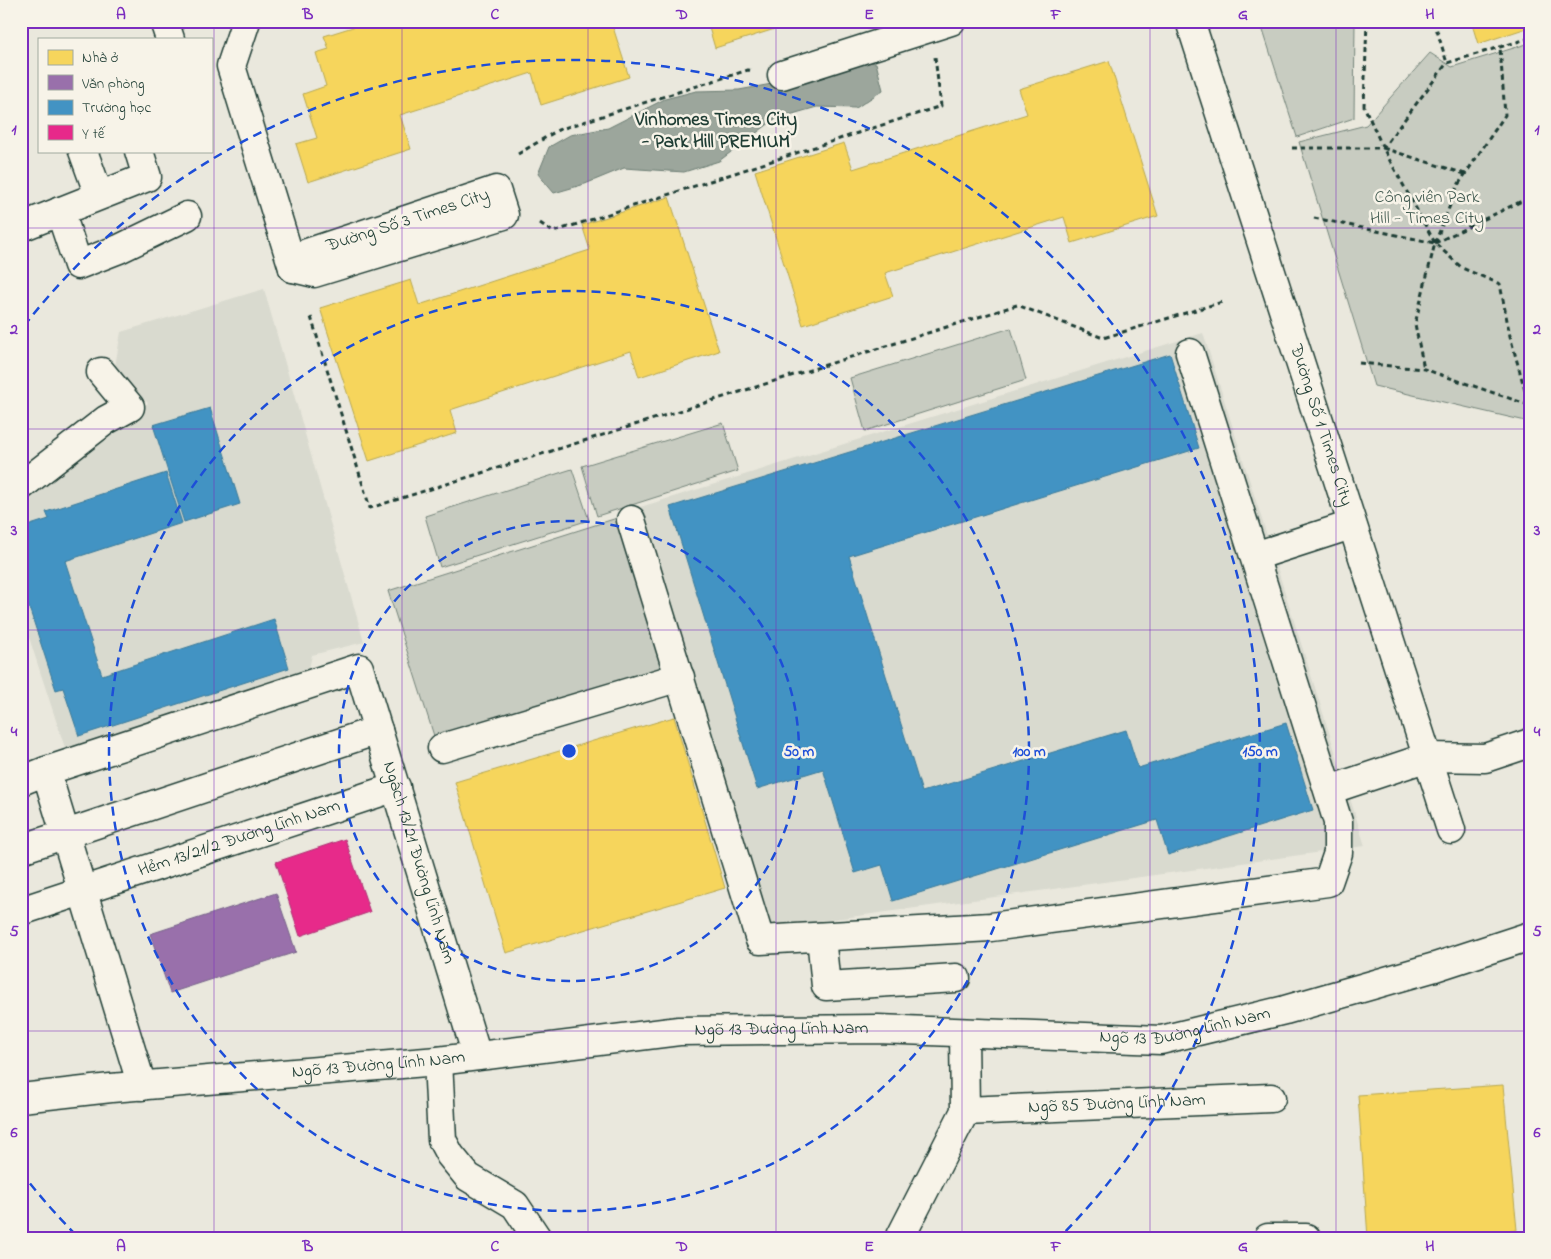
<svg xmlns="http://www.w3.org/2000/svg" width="1551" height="1259" viewBox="0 0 1551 1259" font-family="'Indie Flower',sans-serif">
<rect width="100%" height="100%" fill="#eae8dd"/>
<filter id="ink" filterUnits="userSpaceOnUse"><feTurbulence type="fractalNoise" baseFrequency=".02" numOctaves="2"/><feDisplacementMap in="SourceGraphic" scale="10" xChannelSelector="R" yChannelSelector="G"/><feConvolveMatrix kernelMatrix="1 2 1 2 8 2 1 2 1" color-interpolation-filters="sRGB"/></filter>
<g filter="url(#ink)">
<path fill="#d9dacf" d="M264,289L364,642L312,655L308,673L66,751L21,613V499L148,403L114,372L121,332Z
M1203,333L1365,846L742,932L621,513Z"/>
<path fill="#c8ccc1" stroke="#74847a" d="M1260,21H1355L1354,118L1297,137Z
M1530,43V422L1374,386L1299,142L1366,125L1430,53L1452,67Z
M1011,328L1026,380L865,431L850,378Z
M723,423L738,471L597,516L582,466Z
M572,469L589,520L440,567L425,516Z
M617,518L665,667L435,739L388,591Z"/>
<path fill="#9ca69c" stroke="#6a7c72" d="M846,58L876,63L883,90L856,108L817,107L775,119L719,161L684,172L624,168L585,184L554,193L538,174L549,147L570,135L608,128L665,99L696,91L739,90L810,77Z"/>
<path fill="#f6d55c" stroke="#b6a750" d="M372,21H611L629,77L541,105L532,73L400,115L411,149L308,182L296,144L317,138L303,94L326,86L316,53L329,49L324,36Z
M707,21H800L715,48Z
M1471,21H1530V27L1478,44Z
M1109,61L1158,216L1072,243L1064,217L885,273L893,296L803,325L755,171L844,143L853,169L1027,114L1019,89Z
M669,197L719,351L639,377L631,351L450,410L457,433L369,461L320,308L411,280L419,305L524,271L590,250L582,225Z
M674,717L725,888L506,953L455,782Z
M1503,1085L1517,1230L1500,1232V1238H1368L1358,1095Z"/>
<path fill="#9970ab" stroke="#746187" d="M276,893L296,952L170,993L150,934Z"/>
<path fill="#4393c3" stroke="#387998" d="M1170,354L1199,448L849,556L922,792L1126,730L1138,768L1286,723L1313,810L1168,855L1157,820L893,901L882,865L855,873L823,769L757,789L670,507Z
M210,408L240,504L184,522L153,425Z
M166,473L182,523L65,561L102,675L274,619L289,668L79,736L63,688L56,690L21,583V528L49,519L46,512Z"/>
<path fill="#e7298a" stroke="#ab2f70" d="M345,839L370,912L300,936L276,862Z"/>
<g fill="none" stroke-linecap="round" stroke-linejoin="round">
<defs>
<g id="minor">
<path d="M164,21L170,39"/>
<path d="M246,21L231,66L293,268"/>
<path id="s1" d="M1190,21L1451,830"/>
<path d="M782,75L951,21"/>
<path d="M83,151L99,195"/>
<path d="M496,190L504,215L314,273L293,268L307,253Z"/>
<path d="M60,211L78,265L119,249L187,216"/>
<path d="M21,227L147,177L139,151"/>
<path d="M21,486L106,420L130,407L101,372"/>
<path d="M631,520L760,940L991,927L1328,882L1338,853V822L1190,353"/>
<path d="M1255,556L1351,525"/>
<path d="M442,748L680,677"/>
<path d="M46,771L142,1086"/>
<path id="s2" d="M21,781L46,771L359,668L477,1056"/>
<path d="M1329,790L1428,757L1485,758L1530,743"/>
<path d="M21,849L378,730"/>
<path id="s3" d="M21,911L396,787"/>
<path d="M821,937L826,986L956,978"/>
<path d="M438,1061L442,1140L450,1155L468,1177L515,1205L537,1238"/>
<path id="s4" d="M21,1098L111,1088L438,1061L679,1031L878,1029L1161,1040L1285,1010L1435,967L1530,936"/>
<path id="s5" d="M965,1111L1271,1098"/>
<path d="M900,1238L965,1111L964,1034"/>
<path d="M1268,1238H1306"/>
</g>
</defs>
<use href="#minor" stroke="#1f3d34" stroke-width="31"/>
<path stroke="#1f3d34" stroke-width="3" stroke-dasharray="5 4" stroke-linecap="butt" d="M1367,21L1364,106L1383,148L1435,243L1415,324L1424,369
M1434,21L1447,63
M1292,148H1383L1447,63L1530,38
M1383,148L1465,174
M518,154L558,130L748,70L754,71
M1314,218L1435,243L1462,268L1500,284L1510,336L1529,405
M540,223L553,232L941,106L935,57
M1435,243L1458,185L1505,115L1500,47
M1435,243L1530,197
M311,317L370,508L1017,305L1103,338L1222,302
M1359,363L1424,369L1529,405"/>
<use href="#minor" stroke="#f7f3e8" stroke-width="28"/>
</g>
</g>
<path fill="none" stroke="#7b2cbf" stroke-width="1" stroke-opacity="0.55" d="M214,21V1238M402,21V1238M588,21V1238M776,21V1238M962,21V1238M1150,21V1238M1336,21V1238M21,228H1530M21,429H1530M21,630H1530M21,830H1530M21,1031H1530"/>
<g fill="none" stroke="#1d4ed8" stroke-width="2.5" stroke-dasharray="9 6">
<circle cx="569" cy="751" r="230"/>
<circle cx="569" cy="751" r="460"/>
<path d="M76 1235A691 691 0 0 1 24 1176M24 326A691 691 0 1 1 1062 1235"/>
</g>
<g text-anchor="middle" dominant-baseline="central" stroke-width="5" stroke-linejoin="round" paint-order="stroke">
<g font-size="18" fill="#415a50" stroke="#f7f3e8">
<text x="1427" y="198">Công viên Park<tspan x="1427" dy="21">Hill - Times City</tspan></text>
</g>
<g font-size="18" fill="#1f3d34" stroke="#f7f3e8">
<text transform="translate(408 221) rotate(-18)">Đường Số 3 Times City</text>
<text stroke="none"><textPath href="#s1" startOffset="425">Đường Số 1 Times City</textPath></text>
<text stroke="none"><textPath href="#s3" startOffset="230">Hẻm 13/21/2 Đường Lĩnh Nam</textPath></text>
<text stroke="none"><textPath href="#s2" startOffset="560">Ngách 13/21 Đường Lĩnh Nam</textPath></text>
<text stroke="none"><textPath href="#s4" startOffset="1169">Ngõ 13 Đường Lĩnh Nam</textPath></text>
<text stroke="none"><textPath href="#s4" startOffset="764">Ngõ 13 Đường Lĩnh Nam</textPath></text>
<text stroke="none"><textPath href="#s4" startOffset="359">Ngõ 13 Đường Lĩnh Nam</textPath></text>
<text stroke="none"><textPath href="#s5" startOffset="152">Ngõ 85 Đường Lĩnh Nam</textPath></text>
</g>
<g font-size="19" font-weight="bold" fill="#1f3d34" stroke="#f7f3e8">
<text x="716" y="120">Vinhomes Times City<tspan x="716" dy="22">- Park Hill PREMIUM</tspan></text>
</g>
</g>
<circle cx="569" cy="751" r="8" fill="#1d4ed8" stroke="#f7f3e8" stroke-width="2.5"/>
<g font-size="15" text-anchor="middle" font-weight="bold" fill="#1d4ed8" stroke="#f7f3e8" stroke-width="5" stroke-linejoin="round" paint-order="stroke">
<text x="799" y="756">50 m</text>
<text x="1029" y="756">100 m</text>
<text x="1260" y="756">150 m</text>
</g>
<rect width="1551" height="1259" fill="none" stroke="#f7f3e8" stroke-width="55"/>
<rect x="38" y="38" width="175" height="115" fill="#f7f3e8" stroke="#a1aaa0"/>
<rect x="48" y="50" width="25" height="15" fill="#f6d55c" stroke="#a1aaa0"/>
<text x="82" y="62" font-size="15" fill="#1f3d34">Nhà ở</text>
<rect x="48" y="75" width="25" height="15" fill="#9970ab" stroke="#a1aaa0"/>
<text x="82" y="88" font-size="15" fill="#1f3d34">Văn phòng</text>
<rect x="48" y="100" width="25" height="15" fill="#4393c3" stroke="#a1aaa0"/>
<text x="82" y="112" font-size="15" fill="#1f3d34">Trường học</text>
<rect x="48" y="125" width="25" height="15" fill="#e7298a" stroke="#a1aaa0"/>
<text x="82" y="138" font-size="15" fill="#1f3d34">Y tế</text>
<rect x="28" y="28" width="1496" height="1204" fill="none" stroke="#7b2cbf" stroke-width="2"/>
<g font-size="16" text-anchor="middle" font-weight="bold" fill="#7b2cbf">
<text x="121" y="19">A</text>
<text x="308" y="19">B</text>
<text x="495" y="19">C</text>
<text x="682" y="19">D</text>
<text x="869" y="19">E</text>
<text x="1056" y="19">F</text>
<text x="1243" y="19">G</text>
<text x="1430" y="19">H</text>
<text x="14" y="134">1</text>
<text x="1537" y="134">1</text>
<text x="14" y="334">2</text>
<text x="1537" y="334">2</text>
<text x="14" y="535">3</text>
<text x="1537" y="535">3</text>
<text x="14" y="736">4</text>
<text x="1537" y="736">4</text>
<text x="14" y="936">5</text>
<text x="1537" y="936">5</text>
<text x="14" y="1137">6</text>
<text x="1537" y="1137">6</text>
<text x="121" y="1251">A</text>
<text x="308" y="1251">B</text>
<text x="495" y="1251">C</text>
<text x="682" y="1251">D</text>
<text x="869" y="1251">E</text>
<text x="1056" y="1251">F</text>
<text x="1243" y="1251">G</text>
<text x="1430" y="1251">H</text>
</g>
</svg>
